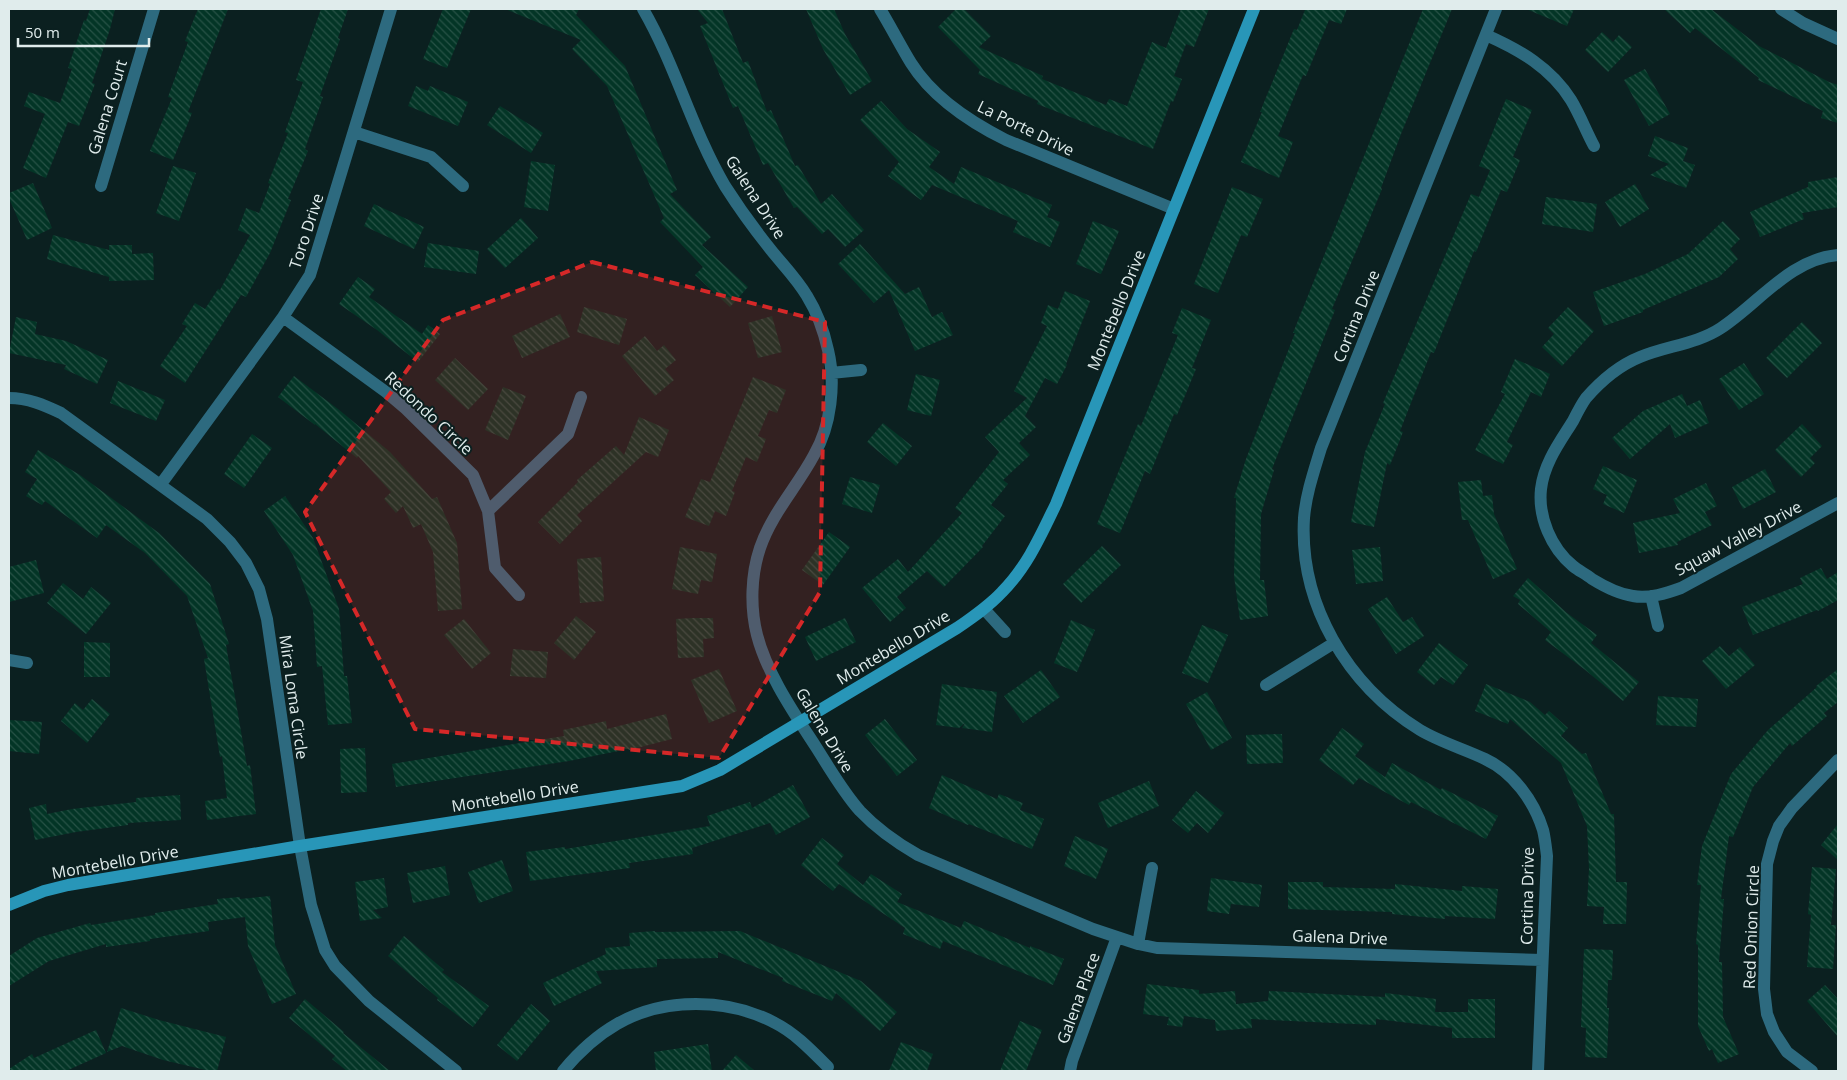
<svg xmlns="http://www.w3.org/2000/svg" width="1847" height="1080" viewBox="0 0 1847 1080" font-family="'Open Sans',sans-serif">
<defs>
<pattern id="building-back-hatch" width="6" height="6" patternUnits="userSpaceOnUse" patternTransform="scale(1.25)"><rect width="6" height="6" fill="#033526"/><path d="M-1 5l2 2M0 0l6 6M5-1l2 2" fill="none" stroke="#275246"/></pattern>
</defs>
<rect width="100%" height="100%" fill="#0b2020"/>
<path fill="url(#building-back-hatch)" d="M90,9H115L110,29L92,83L95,84L79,126L68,122L46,178L23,168L45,114L24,106L29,92L60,103L72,69L68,68L84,20L86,21Z
M198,9H228L188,112L192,113L173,160L150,151L172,98L168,97L188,42L185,41Z
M321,9H348L338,38L340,39L320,96L323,97L305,149L308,151L288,199L291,200L270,253L246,297L241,295L185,383L160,366L187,326L182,324L195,303L205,309L218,289L220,290L250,235L238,230L246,208L259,213L270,184L268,183L288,133L285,132L303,82L296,80Z
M443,9H471L447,68L423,59Z
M505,9H579L576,15L625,66L677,190L670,194L711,237L702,245L748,287L730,307L695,275L703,267L660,222L664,218L607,86L572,49L581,40Z
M697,9H722L743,63L748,61L767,112L771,110L795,166L798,165L821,204L832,194L864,230L845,247L828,229L822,234L797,207L794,208L768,163L763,165L738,106L733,108L700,26L708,23Z
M806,9H834L845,34L872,81L850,95L823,49Z
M956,9H964L991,36L979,47L1043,76L1042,79L1106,105L1109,99L1127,106L1152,42L1166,48L1181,9H1209L1194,47L1186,44L1174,76L1182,79L1173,102L1171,101L1153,149L1037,104L1038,101L978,74L980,70L938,27Z
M1304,9H1347L1341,24L1329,20L1306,76L1303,75L1278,136L1293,142L1279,178L1241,162L1262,112H1260L1276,73L1294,29L1297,30L1305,10Z
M1423,9H1452L1401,134L1381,188L1382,189L1332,309L1335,310L1272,469L1274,470L1261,514L1260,580H1264L1268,616L1240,620L1234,576L1236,498H1234L1246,459L1295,333H1293Z
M1526,9H1574L1567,26Z
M1664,9H1711L1759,46L1829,82L1838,85V123L1821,118L1823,111L1758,80L1759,78L1695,28L1690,33Z
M1602,32L1613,42L1619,35L1632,47L1608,72L1585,50Z
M1645,69L1670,114L1649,126L1624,80Z
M416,86L428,91L430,86L468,102L458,126L408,106Z
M1506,99L1532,110L1513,157L1520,160L1507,192L1501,190L1476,252L1474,251L1434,353L1431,352L1400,431L1403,432L1390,465L1387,463L1374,527L1351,522L1365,452L1385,404L1383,403L1471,194L1479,197L1490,170L1479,166Z
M881,101L907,129L940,152L929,167L954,184L961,167L1052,205L1047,217L1060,222L1050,247L1013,232L1018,221L932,185L921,200L888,176L899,162L860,120Z
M500,106L543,133L531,153L487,125Z
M1655,136L1688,148L1683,161L1695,165L1686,188L1650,175L1669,164L1648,156Z
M531,161L555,165L548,211L524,207Z
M173,166L196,173L179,221L156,213Z
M1838,177V207L1802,213L1804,219L1760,237L1750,212L1808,187V182Z
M33,183L52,228L27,240L9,198V193Z
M1635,184L1649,209L1620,227L1605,202Z
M1232,187L1263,199L1247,237L1241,235L1218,293L1194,284Z
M1546,197L1597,204L1593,232L1542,224Z
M374,204L424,227L414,249L364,226Z
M521,218L538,238L505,268L487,249Z
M1093,221L1119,231L1101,274L1076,264Z
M1723,221L1740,239L1730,249L1738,259L1719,277L1643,310V312L1604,326L1593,292L1645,274L1688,254Z
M53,235L109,250V245H132V254L153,253L154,280L109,281V277L47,259Z
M428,243L479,251L476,274L424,267Z
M860,244L905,294L919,287L932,317L942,312L953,335L915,351L889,290L874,303L838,264Z
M358,277L375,289L369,297L422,334L428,325L440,334L418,362L377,330L339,304Z
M1065,291L1090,301L1066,364L1067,365L1057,384L1045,378L1025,416L1036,427L1019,443L1030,455L1003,480L1008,484L991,505L1005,516L982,546L983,547L944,587L927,571L897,597L906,608L890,622L862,588L898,559L908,572L962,513L955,508L999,452L985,437L1027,398L1014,391L1047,326L1041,323L1048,305L1058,309Z
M584,307L627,319L619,345L577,332Z
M1568,307L1594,331L1562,366L1542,347L1554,334L1548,328Z
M1182,308L1211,320L1192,368L1196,369L1177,415L1174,414L1150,474L1145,471L1120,533L1097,524L1138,424L1141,426L1178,335L1172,333Z
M560,314L570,337L522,358L512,336Z
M772,316L782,352L758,358L748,323Z
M16,317L37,322L35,334L66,341L108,360L97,384L64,369L66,365L9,353Z
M1802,322L1822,343L1787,378L1766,358Z
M645,336L657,351L664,345L676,360L665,369L674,380L655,396L622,356Z
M455,358L488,389L468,410L435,380Z
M1515,359L1550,374L1541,397L1531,392L1507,442L1513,445L1503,464L1475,450L1505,394L1501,392Z
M1744,363L1764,394L1739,410L1719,379Z
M916,374L940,380L931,416L907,410Z
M294,376L338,409L390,452L432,499L437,497L457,543L462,609L438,611L433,552L421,524L413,528L403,506L396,513L384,499L391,492L358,456L357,458L315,424V425L278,397Z
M753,377L786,390L777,413L769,410L758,436L766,439L757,462L746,457L732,491L735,492L726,516L715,511L709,526L685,517L701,479L710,482Z
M118,381L165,400L156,421L110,403Z
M503,387L526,396L508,440L485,430Z
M1682,394L1687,406L1700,400L1709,423L1675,438L1670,424L1630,459L1612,438L1643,411Z
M639,417L669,430L658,457L646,452L577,515L582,521L560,544L538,522L578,482L577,480L616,446L624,455Z
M883,423L912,446L896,466L867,442Z
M1802,424L1822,446L1810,458L1815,463L1801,477L1775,450Z
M252,434L272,448L244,488L224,474Z
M38,450L80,475L159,533L210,584L229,644L226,645L247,766L250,765L256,814L207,820L205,801L227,798L222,756L220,757L204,659L208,658L187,596L145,553L106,525L97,538L45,501L42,505L26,496L37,479L25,472Z
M1603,466L1637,480L1624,513L1603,504L1607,495L1593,489Z
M1765,469L1776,492L1743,509L1732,487Z
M850,477L880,485L872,513L842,504Z
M1481,480L1483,496L1492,495L1494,514L1517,569L1493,579L1468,520H1462L1458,482Z
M1706,483L1717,506L1705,512L1712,525L1677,542L1678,545L1639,553L1633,523L1680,513L1673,499Z
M285,496L313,538L339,609L344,676H347L352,723L328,725L322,666L317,667L313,611L293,555L264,511Z
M829,532L850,547L823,585L802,570Z
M1102,546L1121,565L1081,603L1063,584Z
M680,547L717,554L712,582L701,580L698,594L672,589Z
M1380,547L1383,581L1356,584L1352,550Z
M601,557L604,601L580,603L577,559Z
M36,560L44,593L9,602V567Z
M1821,568L1827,579L1838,572V600L1818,611L1817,610L1753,635L1742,607L1803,584L1800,578Z
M1528,578L1567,613L1597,635L1591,643L1639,682L1623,701L1584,669L1545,640L1551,632L1518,604L1520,600L1513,596Z
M63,583L83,599L91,587L111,603L86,634L47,603Z
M1387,597L1403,622L1412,617L1424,636L1396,654L1368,609Z
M576,616L596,632L574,660L554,643Z
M693,618H713L714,638L703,639L704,657L678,658L676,619Z
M845,618L856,642L816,661L805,637Z
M464,619L491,653L472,669L444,635Z
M1071,620L1095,630L1077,672L1054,663Z
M1202,625L1228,635L1208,683L1182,673Z
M84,642L110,643V677H84Z
M1439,643L1468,665L1453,685L1441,677L1434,685L1417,672Z
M1720,646L1729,656L1740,647L1755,665L1726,689L1702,661Z
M513,649L548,652L546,678L510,676Z
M719,669L737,711L709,723L691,680Z
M1838,669V702L1824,713L1827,716L1792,746L1790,743L1753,787L1733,837L1729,836L1721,899H1724L1719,962H1722L1723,1017L1739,1054L1718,1063L1712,1049L1709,1051L1698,1026V945L1696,944L1701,885H1697L1702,846L1731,774L1768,730L1817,687L1816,686Z
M1041,670L1060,697L1023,723L1004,696Z
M942,684L997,692L992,732L962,728L965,723L959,728L936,725Z
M1486,684L1530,702L1545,715L1549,711L1568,728L1561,736L1582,754L1586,753L1611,814H1614L1616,882H1627L1626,924H1603L1604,907L1587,906L1589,869L1587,826L1561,763L1510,719L1508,724L1475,711Z
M1207,692L1232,738L1211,750L1186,704Z
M1658,696L1698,699L1696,727L1656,725Z
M92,699L110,714L87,743L61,721L75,703L83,710Z
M666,714L672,739L629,750L628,749L569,761L396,787L392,764L564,736L563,730L606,721L607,729Z
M885,719L917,760L897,776L865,735Z
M9,720L42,722L39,754L9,751Z
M1342,728L1364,744L1355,756L1385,777L1392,763L1441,790L1442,788L1498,816L1486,839L1411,802L1409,805L1359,778L1353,785L1319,760Z
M1282,734L1283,763L1247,764L1246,735Z
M365,748L367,792L341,793L340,749Z
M942,775L997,799L999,794L1023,803L1020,810L1044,819L1032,849L969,824L968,825L929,808Z
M1149,781L1159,806L1108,828L1098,803Z
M793,785L810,817L776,835L770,823L692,848L693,854L629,863L630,868L530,881L526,852L565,847V849L710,826L707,816L750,802L752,808Z
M1196,791L1224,813L1208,833L1197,823L1188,833L1172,820Z
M180,795L181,820L128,823V825L76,832L35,840L29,808L46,804L47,814L72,809L136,802V798Z
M1838,824V860L1821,845Z
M1075,836L1108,849L1096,879L1064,866Z
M822,838L844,855L837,864L863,885L871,874L902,894L897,902L961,928L964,921L1030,948V946L1064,959L1053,985L943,941L940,949L903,934L905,928L839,884L833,891L801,865Z
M502,860L513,891L479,903L468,872Z
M445,866L450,895L413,903L407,873Z
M1812,867L1836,869L1831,925H1836L1833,969L1807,967L1811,915L1808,914Z
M384,878L388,907L373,910L382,918L360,921L355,882Z
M1211,878L1262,885L1259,907L1231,904L1229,914L1207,911Z
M1288,882H1323V887L1395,889V884L1462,891V886L1498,889L1495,919L1445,916V919L1392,914V912L1288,909Z
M270,896L275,945L296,994L272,1004L248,946L245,917L208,922L209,931L150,939V941L106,947V944L49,961L9,986V956L37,938L90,923L91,925L155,915V913L218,904L217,899L240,897V899Z
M655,931V932L740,931L861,981L897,1012L880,1031L836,993L832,1001L782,981L783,978L718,952V958L657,959V967L596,971L602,983L554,1006L543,983L606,954L605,948L630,946L629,933Z
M404,936L444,970L442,972L489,1006L473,1027L437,1000L438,998L388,956Z
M1584,949L1613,950L1612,980H1608L1607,1008H1609L1607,1058L1585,1057L1586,1028L1581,1027Z
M1147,984L1199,990V994L1235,991L1236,1004L1268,1001L1269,991L1385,997V993L1436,999L1435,1012H1468V999H1495V1038H1452V1028L1376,1019V1025L1251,1019L1252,1028L1216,1031L1215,1020L1184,1016L1182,1027L1167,1025L1169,1017L1143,1014Z
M1825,985L1838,999V1037L1807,1001Z
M305,999L344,1032L343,1033L390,1071H347L332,1059L335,1056L289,1018Z
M531,1004L550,1021L517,1061L497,1045Z
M121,1008L159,1020L226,1037L217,1071H210L163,1060L122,1046L107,1052Z
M1020,1021L1042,1030L1026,1071H1000Z
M96,1030L106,1053L66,1071H9V1069L32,1054L34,1058Z
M901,1042L933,1054L927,1071H889Z
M708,1044L712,1071H656L654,1052Z
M736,1055L755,1071H722Z"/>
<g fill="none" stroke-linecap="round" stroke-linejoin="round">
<path stroke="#2d6a7f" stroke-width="12" d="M643,9C676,66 692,130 725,186C739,208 755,230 771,250C783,265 797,279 807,296C817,312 824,332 828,350C836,383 831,426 814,455C797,487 772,513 760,548C751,575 750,607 757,635C767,674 794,713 816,747C830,769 843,792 860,811C877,829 897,843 918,855L1093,929L1138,944L1157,948L1542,960
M880,9C891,27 900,45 911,63C933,98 970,122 1006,140L1174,209
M1496,9L1321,448C1314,471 1306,494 1304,518C1299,604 1347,685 1420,730C1440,742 1464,749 1485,759C1513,772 1534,801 1543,830C1545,838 1546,848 1547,856L1538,1071
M1781,9L1803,23L1838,39
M1486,35C1520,50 1551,68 1571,100C1580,115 1586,131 1594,146
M354,132L431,157L463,186
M101,186L154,9
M1838,255C1790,259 1759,303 1721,328C1697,344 1666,346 1640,357C1620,365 1600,382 1586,398C1581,405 1577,413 1573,421C1560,442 1544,463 1541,489C1538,517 1551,548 1573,566C1579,571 1586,574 1592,579C1605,587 1618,594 1633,596C1649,599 1667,593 1681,588L1838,503
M283,317L386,392L406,409L473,475L488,511L495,568L519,595
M831,373L861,370
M9,398C28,398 44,405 61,413L207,519L230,542L246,563L259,589L267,619L300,846L311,905L325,950L335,966L369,1001L456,1071
M161,484L283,317L310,275L391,9
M488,511L568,434L581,397
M1651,596L1658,626
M984,609L1005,632
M9,660L27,663
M1266,685L1334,643
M1138,944L1152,868
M563,1071C578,1053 596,1036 617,1024C664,997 728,998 775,1023C795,1033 812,1051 828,1067
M1070,1071L1072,1061L1117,937
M1812,1071L1787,1052L1774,1032L1767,1014L1764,989L1767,864L1773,841L1779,826L1792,808L1838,760"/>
<path stroke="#2896b8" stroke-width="12" d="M9,905L44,891L68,885L300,846L682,786L720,770L957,628C973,617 989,606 1002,592C1027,567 1041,535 1056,504L1254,9"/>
</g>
<path fill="#d62828" fill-opacity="0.2" stroke="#d62828" stroke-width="4" stroke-dasharray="10 6" stroke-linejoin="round" d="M592,262L825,322L820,592L719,758L415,729L305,512L443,320Z"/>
<g text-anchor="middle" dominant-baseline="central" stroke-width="4" stroke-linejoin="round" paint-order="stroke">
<g font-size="16" fill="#e0ecec" stroke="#0b2020">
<text transform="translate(107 107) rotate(-73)">Galena Court</text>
<text transform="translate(1026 128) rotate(26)">La Porte Drive</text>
<text transform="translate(756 197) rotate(57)">Galena Drive</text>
<text transform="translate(306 231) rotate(-72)">Toro Drive</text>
<text transform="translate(1116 310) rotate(-68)">Montebello Drive</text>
<text transform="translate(1356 316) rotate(-68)">Cortina Drive</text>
<text transform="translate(429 413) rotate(43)">Redondo Circle</text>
<text transform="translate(1738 538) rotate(-28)">Squaw Valley Drive</text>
<text transform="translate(893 647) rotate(-31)">Montebello Drive</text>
<text transform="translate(294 697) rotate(82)">Mira Loma Circle</text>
<text transform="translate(825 730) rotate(59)">Galena Drive</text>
<text transform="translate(515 796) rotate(-9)">Montebello Drive</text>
<text transform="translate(115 862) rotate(-10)">Montebello Drive</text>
<text transform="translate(1527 896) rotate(-89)">Cortina Drive</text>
<text transform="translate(1751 927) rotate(-88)">Red Onion Circle</text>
<text transform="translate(1340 937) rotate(2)">Galena Drive</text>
<text transform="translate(1078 998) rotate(-70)">Galena Place</text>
</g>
</g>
<rect width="1847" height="1080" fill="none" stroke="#e0ecec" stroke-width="20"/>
<path d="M18 38v8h131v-8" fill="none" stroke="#e0ecec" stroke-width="2.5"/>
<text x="25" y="38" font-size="15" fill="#e0ecec" stroke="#0b2020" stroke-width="4" paint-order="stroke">50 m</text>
</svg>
